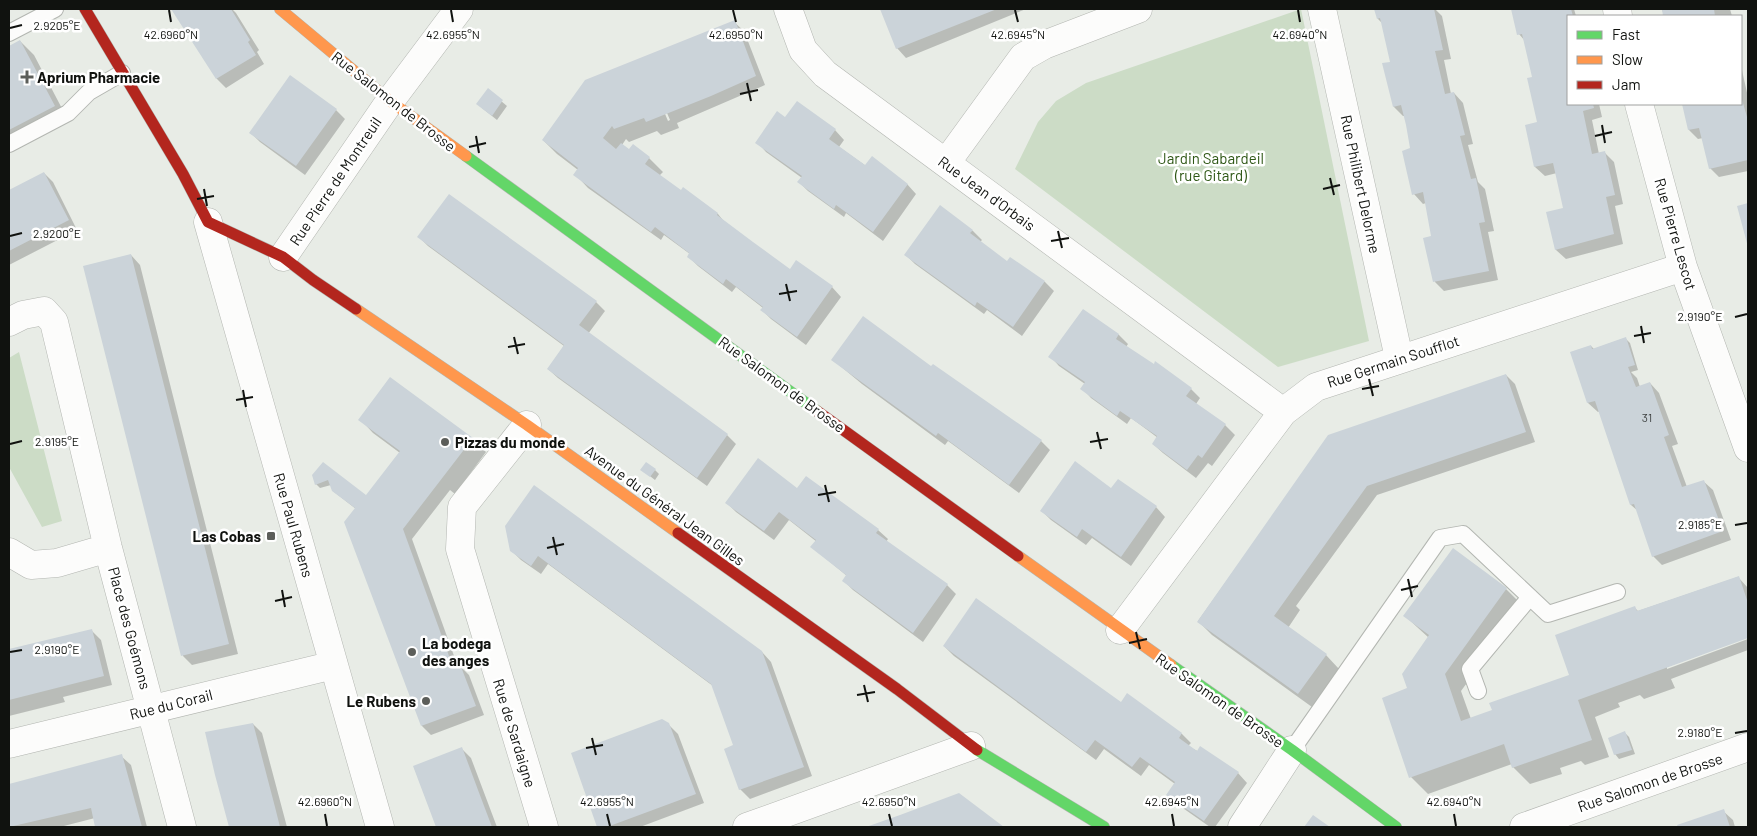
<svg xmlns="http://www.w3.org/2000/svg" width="1757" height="836" viewBox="0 0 1757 836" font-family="Barlow,sans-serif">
<rect width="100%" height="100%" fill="#e8ece6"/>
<path fill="#ccdcc6" d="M1301,9L1369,341L1278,367L1015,169L1038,122L1056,101L1086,83Z
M19,352L62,521L42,527L9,467V358Z"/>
<path fill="#0003" fill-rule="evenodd" d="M172,9H232L236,13L259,50L257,52L264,64L226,88L217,79Z
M882,9H1026L906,58L897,48Z
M1375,9H1435L1442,16L1451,59L1444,60L1451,94L1454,93L1463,103L1473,144L1468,145L1478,182L1485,189L1494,231L1488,232L1498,280L1444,291L1435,282L1424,239L1433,237L1426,203L1423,204L1414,194L1412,149L1405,116H1403L1394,107L1391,62L1383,24L1378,19Z
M1513,9H1574L1576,16H1568V104H1599L1602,117L1592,120L1599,154L1605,153L1614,162L1623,204L1615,206L1623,244L1566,259L1556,250L1548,213L1565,209L1557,173L1545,176L1535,167L1539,123L1533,78L1525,41L1519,34Z
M1662,9H1730L1732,16H1664Z
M734,22L744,31L765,85L677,123L679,128L661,135L657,131L629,142L626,139L622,145L629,150L634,146L649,158L663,172L659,176L681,192L683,189L718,214L726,224L791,271L797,262L832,287L841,297L806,345L771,319L762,310L763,308L736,287L732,292L698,266L688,256L690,254L664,235L661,240L588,188L575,174L578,170L557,154L543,140L586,81L642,58L646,62L644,58ZM648,73H650L670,120L668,121Z
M20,41L34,55L68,120L9,151V47Z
M1741,66L1748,97V171L1719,177L1710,168L1703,138L1698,139L1689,130L1683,104H1741Z
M488,90L507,106L497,120L482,108Z
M336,110L345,119L305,175L260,142L251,133Z
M786,118L835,130L844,140L839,147L866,166L907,184L916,194L883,241L846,213L844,217L808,191L799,182L802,178L766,152L757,142Z
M44,173L53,182L77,230L9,265V205L11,203L9,199V191Z
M941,207L973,231L982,240L980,242L1007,263L1010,259L1045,282L1054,291L1022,336L987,310L984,314L915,264L906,255Z
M419,237L596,302L605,311L588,334L727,435L736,444L707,486L558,378L548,369L564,346L428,246Z
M131,255L140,265L238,654L192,665L183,656Z
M1083,310L1119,335L1128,344L1126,347L1191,389L1200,398L1196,404L1225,425L1235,435L1212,466L1208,463L1196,478L1163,453L1153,444L1158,438L1146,429L1131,418L1127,424L1091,398L1082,388L1085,384L1059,366L1050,356Z
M1625,338L1630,343L1638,370L1631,372L1637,378L1640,387L1650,383L1659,393L1678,444L1672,446L1687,487L1703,481L1713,490L1731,540L1662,565L1653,556L1638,511L1631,505L1600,411L1598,412L1588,403L1591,346L1594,349Z
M833,360L931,367L1041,441L1050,450L1019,493L948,441L945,445L862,384Z
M1506,375L1515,384L1535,442L1377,495L1296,606L1300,610L1288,628L1326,655L1339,669L1312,707L1212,635L1198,621L1240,562Z
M390,378L472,439L486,452L455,494L450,490L412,539L458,667L460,666L469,675L484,715L431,735L422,726L356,509L338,495L333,491L331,485L320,488L316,484L323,464L366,497L400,453L373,433L360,419Z
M642,470H655L659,474L655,480Z
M806,477L878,530L888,539L886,542L947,585L956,594L923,642L853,590L844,581L847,576L812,547L817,542L789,520L774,540L736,512L727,503L797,490Z
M1118,481L1156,507L1165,517L1131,566L1092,538L1086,545L1051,520L1041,510L1111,490Z
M507,526L762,652L771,662L812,776L750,799L740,789L735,746L713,686L548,564L541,574L521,560L511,550Z
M1738,577L1748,588V637L1667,667V669L1748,639V650L1671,679L1675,688L1644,699L1640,695L1618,703L1620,707L1595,717L1609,757L1585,765L1581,761L1560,768L1562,774L1530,784L1513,767L1512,764L1428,794L1411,777L1409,689L1429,638L1405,616L1506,589L1523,606L1461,691L1471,719L1493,711L1571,676L1635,608L1638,611Z
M91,630L101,640L112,685L63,697L65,702L9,716V650Z
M944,646L1121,704L1182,734L1191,743L1188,746L1238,773L1247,783L1215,827H1210L1177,804L1168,795L1175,784L1149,765L1141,776L1104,749L1096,760L954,656Z
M253,724L262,733L287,827H230L207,733Z
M668,724L678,734L704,803L640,827H599L572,754Z
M1625,733L1629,737L1635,754L1619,759L1615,754Z
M462,749L471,758L497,827H437L414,767Z
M121,756L131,765L147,827H97L95,818L60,827H9V785Z
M959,794L1002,827H870Z
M1723,811L1733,820L1735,827H1679V826Z"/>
<path fill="#cbd3d9" d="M171,9H231L250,40L248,42L256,55L216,79Z
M880,9H997L896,49Z
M1374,9H1434L1443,50L1435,51L1445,94L1454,92L1465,135L1460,136L1471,179L1476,178L1485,222L1479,223L1489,271L1433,282L1423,238L1431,236L1423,192L1412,195L1402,151L1410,148L1406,125L1401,105L1393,107L1382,63L1390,62L1380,18L1377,19Z
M1511,9H1571L1573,16H1568V104H1593L1594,108L1583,111L1592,154L1605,151L1615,195L1606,197L1614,234L1555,250L1546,212L1563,208L1553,163L1534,167L1525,125L1537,122L1527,78L1532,77L1522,34L1517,35Z
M1662,9H1714L1715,16H1663Z
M735,20L756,76L711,96L646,122L644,118L614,129L612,126L603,138L616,149L621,143L629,149L633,144L650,157L645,164L681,190L683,187L718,213L717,215L753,242L790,269L796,260L833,286L797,337L760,310L763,307L726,279L723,284L687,257L689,253L655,227L651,232L573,175L578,168L542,140L585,80Z
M20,40L55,106L9,130V46Z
M290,75L337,109L296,166L249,133Z
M488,88L503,100L492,116L476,104Z
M1741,96L1747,117L1748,116V160L1709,169L1699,128L1688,130L1682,104H1741Z
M797,101L836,129L829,139L865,165L872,156L908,184L873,232L836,205L834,209L797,182L802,176L755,143L777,111L785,117Z
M44,172L69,220L9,251V190Z
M449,194L597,301L579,325L728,434L697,478L547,369L564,345L417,237Z
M1748,203V247L1737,206Z
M940,205L973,230L970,233L1007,261L1010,257L1045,281L1013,327L977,302L975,306L904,255Z
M131,254L229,644L181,656L83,266Z
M1083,309L1119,334L1116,339L1154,364L1155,361L1192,388L1186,396L1226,424L1202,458L1198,455L1187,470L1152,444L1157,436L1120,411L1117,416L1080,389L1085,382L1048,357Z
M863,316L931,366L933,364L1042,440L1009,485L938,433L936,436L831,360Z
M1626,337L1635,365L1628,367L1636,387L1650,382L1669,435L1664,437L1682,487L1704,480L1723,531L1652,557L1634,504L1630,505L1595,401L1587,403L1570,352L1591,345L1592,349Z
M1506,374L1526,432L1367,486L1274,616L1327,654L1298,694L1197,622L1328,435Z
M390,377L473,438L403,529L453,667L460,664L476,706L421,726L344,522L355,508L332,491L328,480L315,485L312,475L323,462L366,495L400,451L358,420Z
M758,458L797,488L806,476L879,529L876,533L948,584L913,633L842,581L846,575L810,547L816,540L779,512L764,531L725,503Z
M1075,461L1111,488L1118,479L1157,506L1121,557L1082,529L1077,537L1040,511Z
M646,462L656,469L650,477L640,470Z
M534,485L762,651L804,767L739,790L724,749L733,745L711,684L538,556L531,566L510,551L505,526Z
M1453,548L1507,588L1445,674L1461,721L1492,710L1489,703L1569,675L1555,635L1635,606L1637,611L1739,576L1748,603V638L1578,700L1592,740L1512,768L1504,744L1409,778L1382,698L1407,688L1402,674L1429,635L1403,616Z
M976,598L1121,702L1127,693L1182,733L1179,738L1197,751L1200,746L1239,772L1204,821L1166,795L1175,782L1140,757L1132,767L1095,740L1086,752L943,646Z
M92,629L104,676L9,700V649Z
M662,719L669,723L696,794L607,827H597L571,753Z
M253,723L275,807L280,827H229L215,775L205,732Z
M1625,731L1632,750L1614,755L1608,738Z
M462,747L478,790L492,827H436L413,766Z
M122,754L142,827H95L91,808L9,827V784Z
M959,793L1004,827H866L900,815Z
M1724,809L1730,827H1678L1677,825Z
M1313,815L1330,827H1304Z"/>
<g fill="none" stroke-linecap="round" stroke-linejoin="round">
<defs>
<path id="lane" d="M9,33L55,9
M9,144L68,113L89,92L122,73
M1478,691L1470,669L1530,597
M1292,750L1440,538L1463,534L1548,614L1617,592"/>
<path id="street" d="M788,9L803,50L825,74L1283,412
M1322,9L1399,358
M1617,9L1618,16
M1639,104L1683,267L1748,448
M946,163L1023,57L1044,45L1138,9
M208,222L380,827
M283,257L390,101L459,9
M9,322L23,315L44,311L54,322L108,548L182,827
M527,425L462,507L460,549L544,827
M9,552L31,565L57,563L108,548
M1120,630L1283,412L1316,387L1683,267
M9,744L334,665
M747,827L971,746
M1242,827L1292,750
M1524,827L1748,747"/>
<path id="fast" d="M466,156L817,411
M1171,665L1292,750L1396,827
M977,750L1104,827"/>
<path id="slow" d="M280,9L390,101L466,156
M356,309L527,425L678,533
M1018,556L1171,665"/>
<path id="jam" d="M85,9L183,174L208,222L283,257L313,280L356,309
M817,411L1018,556
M678,533L897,689L977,750"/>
</defs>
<use href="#lane" stroke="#b3b6b1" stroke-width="18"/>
<use href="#street" stroke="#b3b6b1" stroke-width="29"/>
<use href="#fast" stroke="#b3b6b1" stroke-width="12"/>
<use href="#slow" stroke="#b3b6b1" stroke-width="12"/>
<use href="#jam" stroke="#b3b6b1" stroke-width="12"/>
<use href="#lane" stroke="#fcfcfb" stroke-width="16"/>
<use href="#street" stroke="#fcfcfb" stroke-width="28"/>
<use href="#fast" stroke="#63d668" stroke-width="11"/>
<use href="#slow" stroke="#ff974d" stroke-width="11"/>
<use href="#jam" stroke="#b3261e" stroke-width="11"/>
</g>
<path fill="none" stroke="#10120f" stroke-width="2" d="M169,10L171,22M451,10L453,22M733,10L736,22M1015,10L1018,22M1298,10L1300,22M10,28L22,25M747,83L751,101M740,94L758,90M1602,125L1605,143M476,136L479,153M1595,136L1612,132M469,147L486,143M1330,178L1334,195M204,189L207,206M1323,189L1340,185M197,199L214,196M1058,231L1062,248M10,236L22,233M1051,241L1069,238M786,284L790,301M779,294L797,291M1735,317L1747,314M1641,326L1644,343M1634,336L1651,333M514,337L518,354M508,347L525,344M1369,379L1373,396M1362,389L1379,386M243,390L246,407M236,400L253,397M1097,432L1101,449M1090,442L1108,439M10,444L22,441M825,485L829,502M818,495L836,492M1735,525L1747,523M553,537L557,555M547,548L564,544M1408,579L1412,597M282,590L285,607M1401,590L1418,586M275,601L292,597M1136,632L1140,649M1129,643L1147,639M10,652L22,650M864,685L868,702M857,695L875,692M1735,733L1747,731M592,738L596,755M586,748L603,745M325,814L327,826M607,814L610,826M889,814L892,826M1172,814L1174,826M1454,814L1456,826"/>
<g fill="#5c5e5a" stroke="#fff" stroke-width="2">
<path d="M24.5 69.5h5v5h5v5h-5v5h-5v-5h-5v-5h5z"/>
<circle cx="445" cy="442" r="5"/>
<rect x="266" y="531" width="10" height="10" rx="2.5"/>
<circle cx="412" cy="652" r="5"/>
<circle cx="426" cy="701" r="5"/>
</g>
<g text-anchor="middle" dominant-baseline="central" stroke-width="5" stroke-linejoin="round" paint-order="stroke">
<g font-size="12" fill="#3f4242">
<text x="1647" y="417">31</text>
</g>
<g font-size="15" font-weight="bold" fill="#10120f" stroke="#fff" text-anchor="start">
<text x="37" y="77">Aprium Pharmacie</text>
<text x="455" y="442">Pizzas du monde</text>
<text x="261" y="536" text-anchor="end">Las Cobas</text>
<text x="422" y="643">La bodega<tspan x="422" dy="17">des anges</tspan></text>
<text x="416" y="701" text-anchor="end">Le Rubens</text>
</g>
<g font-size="15" fill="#10120f" stroke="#fff">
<text transform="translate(394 101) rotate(38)">Rue Salomon de Brosse</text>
<text transform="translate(335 181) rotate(-56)">Rue Pierre de Montreuil</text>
<text transform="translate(1361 184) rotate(78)">Rue Philibert Delorme</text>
<text transform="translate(987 193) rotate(36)">Rue Jean d'Orbais</text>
<text transform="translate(1676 234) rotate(74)">Rue Pierre Lescot</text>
<text transform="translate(1393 361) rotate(-18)">Rue Germain Soufflot</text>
<text transform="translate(782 384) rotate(36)">Rue Salomon de Brosse</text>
<text transform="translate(665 505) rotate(36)">Avenue du Général Jean Gilles</text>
<text transform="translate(294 525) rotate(74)">Rue Paul Rubens</text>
<text transform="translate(130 628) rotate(75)">Place des Goémons</text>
<text transform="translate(1220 700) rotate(35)">Rue Salomon de Brosse</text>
<text transform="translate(171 704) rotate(-14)">Rue du Corail</text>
<text transform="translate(515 733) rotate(73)">Rue de Sardaigne</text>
<text transform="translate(1650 782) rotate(-19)">Rue Salomon de Brosse</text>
</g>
<g font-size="15" fill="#2e5715" stroke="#fff">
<text x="1211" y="158">Jardin Sabardeil<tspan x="1211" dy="17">(rue Gitard)</tspan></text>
</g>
</g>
<g font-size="12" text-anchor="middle" fill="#10120f" stroke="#fff" stroke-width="5" stroke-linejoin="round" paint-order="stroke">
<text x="57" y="30">2.9205°E</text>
<text x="171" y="39">42.6960°N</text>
<text x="453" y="39">42.6955°N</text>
<text x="736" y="39">42.6950°N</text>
<text x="1018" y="39">42.6945°N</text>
<text x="1300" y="39">42.6940°N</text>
<text x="57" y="238">2.9200°E</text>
<text x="1700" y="321">2.9190°E</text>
<text x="57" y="446">2.9195°E</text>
<text x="1700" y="529">2.9185°E</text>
<text x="57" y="654">2.9190°E</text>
<text x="1700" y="737">2.9180°E</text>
<text x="325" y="806">42.6960°N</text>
<text x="607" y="806">42.6955°N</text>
<text x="889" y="806">42.6950°N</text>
<text x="1172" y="806">42.6945°N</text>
<text x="1454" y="806">42.6940°N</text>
</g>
<rect width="1757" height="836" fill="none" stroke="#10120f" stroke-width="20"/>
<rect x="1567" y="15" width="175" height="90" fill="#ffffff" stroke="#9fa09f"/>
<rect x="1577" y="31" width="25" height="8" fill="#63d668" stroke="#9fa09f"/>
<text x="1612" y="40" font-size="15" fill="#10120f">Fast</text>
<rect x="1577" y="56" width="25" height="8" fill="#ff974d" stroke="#9fa09f"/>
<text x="1612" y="65" font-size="15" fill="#10120f">Slow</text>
<rect x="1577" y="81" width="25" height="8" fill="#b3261e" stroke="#9fa09f"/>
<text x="1612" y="90" font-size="15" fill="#10120f">Jam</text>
</svg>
